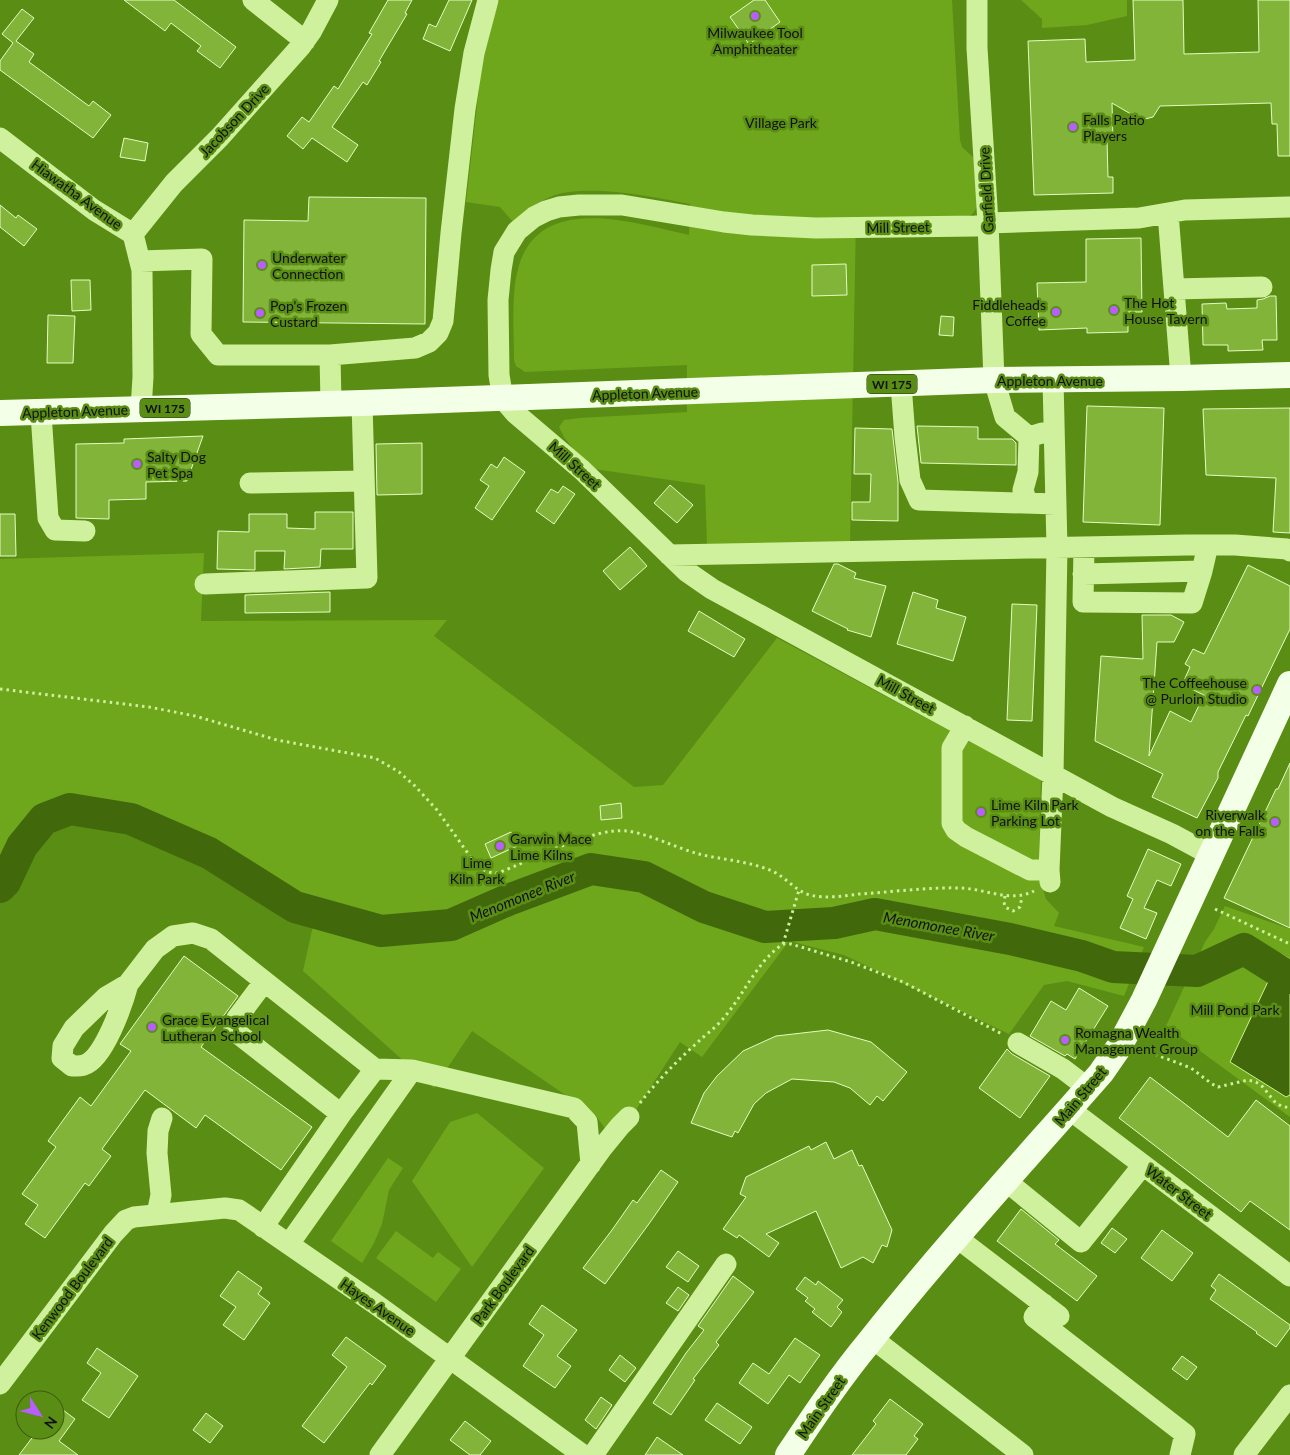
<svg xmlns="http://www.w3.org/2000/svg" width="1290" height="1455" viewBox="0 0 1290 1455" font-family="Lato,sans-serif">
<rect width="100%" height="100%" fill="#5a8d14"/>
<path fill="#6ea71c" d="M499,0H952L960,140L962,147L975,159L978,205L974,212L969,217L856,218L850,545H707L705,485L594,469L577,454L564,437L559,427L564,420L580,418L687,412V365L525,372L516,366L514,360C514,332 511,295 518,269C538,191 635,223 689,235L690,204C654,197 591,184 555,195C540,200 526,212 513,222L500,207L466,202L483,53Z
M1021,0H1127V16L1087,25L1042,28V19Z
M204,553L201,621L447,620L434,636L634,787L663,785L777,638L1025,771L1041,777L1039,875L1046,899L1059,913L1054,926L1144,947L1124,996L1067,981L1044,985L1009,1034L844,955L789,941L702,1057L680,1042L615,1142L596,1116L472,1031L434,1088L303,971L319,899L283,890L216,849L137,809L96,798L67,800L35,812L22,829L4,864L0,869V559Z
M1225,906L1290,929V1117L1166,1026L1205,942L1214,929Z
M477,1113L544,1168L472,1267L412,1181L450,1122Z
M388,1158L403,1168L389,1190L382,1224L374,1243L362,1263L331,1241Z
M396,1231L433,1258L438,1252L461,1269L436,1302L376,1258Z"/>
<path fill="#41690c" stroke="#ccf38f" d="M1281,954L1290,959V1095L1286,1097L1230,1062Z"/>
<g fill="none" stroke-linecap="round" stroke-linejoin="round">
<path stroke="#41690c" stroke-width="32" d="M0,887L5,882L22,846L44,819L70,809L131,819L209,853L295,907L381,931L451,925L508,900L591,869L644,877L704,907L765,927L834,923L875,914L1010,939L1082,956L1113,967L1197,971L1244,949L1290,978"/>
</g>
<path fill="#81b438" stroke="#e5fcc4" d="M124,0H174L236,47L220,68L197,51L201,46L171,23L165,31Z
M388,0H412L405,13L407,14L379,61L381,62L367,85L363,82L332,127L358,145L347,162L312,138L303,149L287,136L302,117L309,122L334,86L338,89L372,34L369,33Z
M449,0H472L450,51L423,39L429,24L436,27Z
M754,0H765L780,22L749,44L730,17Z
M1133,0H1183L1184,54L1259,52L1258,0H1290V156H1278L1277,124H1272L1271,103L1160,106L1153,117L1141,120L1112,103L1113,140H1107L1108,177H1113V193L1034,195L1028,41L1085,39L1086,62L1135,60Z
M22,9L34,18L16,41L34,54L29,62L89,106L93,101L111,115L93,138L0,70V61L13,43L2,34Z
M124,138L148,143L145,161L120,157Z
M309,197L426,198L425,324L243,322L244,220L308,221Z
M0,205L16,218L18,215L37,229L24,246L0,227Z
M1141,238L1142,312H1128V332L1087,333V328L1039,330L1037,283L1086,282V239Z
M846,264L847,295L812,296V265Z
M71,280H90L91,310L72,311Z
M1270,296H1276L1277,340H1262L1263,350L1228,351V345H1203L1202,304L1226,303L1227,309L1257,308V300L1263,299Z
M48,315L75,316L73,363H47Z
M941,316L954,317L953,336L939,335Z
M1087,406L1164,408L1160,525L1083,522Z
M1290,408V533L1273,532L1276,478L1206,475L1203,409Z
M917,426L978,427V439H1012L1016,443V465L921,463Z
M855,428L892,429L898,482V521L852,520V502H870L871,474H854Z
M203,436L187,481L146,482V499L109,500V519L76,518V444L124,443V439Z
M422,443V494L377,495L376,444Z
M504,457L525,472L492,520L475,508L489,486L480,480L491,464L497,468Z
M670,485L693,505L677,523L654,503Z
M563,486L575,494L554,524L536,511L551,489L558,493Z
M315,512H353V549H321L320,567L284,569L285,551H255V570L217,569L218,531L249,532V514H287V528L315,529Z
M0,514H15L16,556H0Z
M630,547L647,566L620,590L603,571Z
M834,564H838L856,573L854,578L886,586L871,637L847,630L848,629L812,611Z
M1248,565L1290,586V629L1248,716L1246,715L1218,772V778L1197,818L1152,797L1163,774L1095,741L1101,656L1143,659L1142,615H1171L1184,622L1174,642H1157L1149,756L1170,711L1191,722L1204,695L1182,685L1190,667L1185,664L1193,649L1204,654Z
M330,592V612L245,613V595Z
M913,592L938,600L936,608L966,617L953,661L897,644Z
M1012,604L1037,605L1032,721L1007,720Z
M699,611L745,639L734,657L688,631Z
M1290,763V928L1224,898L1276,789H1278Z
M621,803L622,818L601,820L600,806Z
M511,832L517,846L491,858L485,844Z
M1148,849L1181,864L1171,886L1157,880L1144,908L1157,913L1146,939L1120,928L1133,899L1127,896Z
M184,956L238,996L201,1047L312,1127L281,1170L205,1115L196,1128L145,1090L102,1149L111,1156L89,1186L85,1183L45,1238L25,1224L38,1205L22,1194L56,1147L48,1141L80,1097L91,1106L131,1051L120,1044Z
M1079,988L1108,1006L1075,1059L1067,1054L1065,1056L1030,1036L1051,1001L1066,1010Z
M828,1030L871,1042L907,1072L883,1101L877,1096L870,1105L850,1088L834,1082L792,1079L766,1093L754,1104L738,1133L735,1131L732,1137L691,1123L704,1093L717,1076L743,1051L776,1036Z
M1007,1049L1012,1054L1050,1076L1020,1118L979,1088Z
M1150,1077L1228,1137L1256,1100L1290,1126V1230L1250,1201L1241,1212L1119,1118Z
M826,1142L834,1159L852,1150L859,1166L862,1165L892,1230L887,1247L882,1245L873,1263L863,1257L841,1268L816,1211L766,1234L779,1243L769,1257L739,1235L737,1238L723,1229L746,1197L740,1194L746,1177L809,1146L811,1150Z
M661,1170L678,1182L651,1221L605,1284L583,1268L612,1230L633,1200L637,1203Z
M1021,1209L1059,1240L1055,1244L1097,1276L1077,1301L997,1241Z
M1112,1228L1127,1239L1115,1253L1101,1243Z
M1162,1230L1193,1253L1172,1281L1141,1258Z
M678,1251L699,1266L688,1282L666,1267Z
M238,1271L262,1288L258,1294L270,1303L244,1340L223,1325L236,1307L220,1296Z
M1219,1274L1290,1325V1328L1276,1347L1256,1333L1257,1332L1210,1299L1216,1290L1211,1286Z
M733,1276L754,1292L716,1342L719,1345L693,1379L695,1380L671,1415L653,1403L686,1353L704,1330L698,1326Z
M805,1277L816,1285L818,1281L843,1300L837,1307L842,1312L831,1327L812,1312L815,1309L805,1301L808,1298L796,1289Z
M678,1287L689,1295L678,1311L666,1303Z
M542,1305L577,1330L557,1356L571,1366L555,1388L523,1366L544,1335L529,1324Z
M346,1337L386,1366L372,1385L370,1383L324,1443L302,1426L347,1367L332,1355Z
M795,1338L820,1355L800,1383L789,1375L768,1404L739,1383L753,1363L769,1374Z
M97,1348L138,1376L109,1418L82,1400L101,1373L87,1363Z
M620,1355L636,1368L625,1382L609,1370Z
M1182,1356L1197,1367L1187,1380L1172,1369Z
M601,1397L612,1405L596,1429L585,1420Z
M890,1399L923,1424L914,1436L918,1439L906,1455H852L876,1424L873,1421Z
M717,1403L752,1427L740,1444L705,1420Z
M55,1404L75,1419L59,1441L78,1455H19L38,1430H55Z
M206,1413L223,1426L210,1443L193,1430Z
M465,1421L491,1441L480,1455H470L450,1440Z
M657,1437L683,1455H645Z"/>
<g fill="none" stroke-linecap="round" stroke-linejoin="round">
<path stroke="#cff09d" stroke-width="3" stroke-dasharray="2.5 4" stroke-linecap="butt" d="M0,689L149,707L195,716L277,740L375,758L399,772L415,786L437,810L477,866C484,871 490,873 498,873C532,860 593,827 627,831C650,834 676,848 699,854C723,860 749,861 772,871C786,877 795,891 810,895C825,899 844,896 859,894C893,892 927,887 961,888C986,889 1011,903 1034,891
M1005,896L1004,902L1005,907L1013,911L1020,907L1022,897
M1215,909L1290,944
M783,944L799,890
M1149,1052L1191,1068L1212,1084L1218,1087L1248,1080L1256,1082L1263,1087L1274,1101L1281,1106L1290,1108
M640,1103C657,1081 677,1061 698,1042C705,1035 714,1029 721,1021C744,996 755,963 783,944H791L851,962L903,982L1002,1034"/>
<path stroke="#cff09d" stroke-width="21" d="M253,0L305,41
M977,0V48L988,223L994,380L1005,417L1029,437
M0,138L94,210L133,234L142,270L143,377L141,409
M1168,213L1181,378
M133,234L174,183L220,137L301,46L311,32L328,0
M140,261L202,259L201,334L218,355H330
M1174,289L1262,287
M901,384L905,437L910,480L919,500L1056,504
M331,404L330,355L415,348L429,342L438,333L443,321L451,233L465,109L474,53L488,0
M41,413L48,518L55,530L85,531
M250,483L364,481
M1027,503L1023,490L1028,472L1029,437L1042,433
M1084,547L1083,602L1192,603L1202,571L1208,545
M669,555L1187,545H1235L1287,549L1290,551
M1083,574L1202,571
M205,584L367,578L362,403
M965,726L952,748V823L956,830L966,837L1030,870H1049
M1211,855L1172,834L1112,807L712,589L686,571L582,470L515,413L503,399L499,375L498,300L501,270L504,252L517,231L534,217L546,211L559,207L579,205H622L724,222L752,225L816,228L977,226L988,223L1139,218L1185,210L1290,207
M1050,882L1049,870L1053,775L1057,548L1053,380
M264,982L237,1018L234,1028L241,1036L341,1114
M128,984C123,1003 104,1059 84,1065C81,1066 76,1066 72,1066L62,1058L63,1046L74,1028L106,997L128,984L155,949L173,936L193,933L211,939L375,1069L412,1070
M1018,1043L1063,1069L1088,1088
M1069,1109L1290,1276
M1006,1181L1081,1242L1143,1165
M157,1214L161,1195L157,1153L158,1131L162,1118
M263,1227L341,1114L375,1069
M956,1237L1059,1316
M289,1244L412,1070L574,1108L587,1122L591,1164
M1044,1304L1034,1317L1185,1434L1180,1455
M872,1338L1023,1455
M0,1384L113,1234L126,1220L134,1217L225,1208L239,1210L245,1214L374,1303L583,1455
M380,1455L602,1148L620,1126L629,1117
M593,1455L726,1264
M1244,1455L1290,1395"/>
<path stroke="#f4ffe7" stroke-width="26" d="M0,413L362,403L994,380L1181,378L1290,375
M788,1455C814,1416 840,1377 870,1341C943,1249 1023,1162 1101,1073L1119,1047L1144,1000L1290,684"/>
</g>
<g fill="#b95dff" stroke="#5a8d14" stroke-width="2">
<circle cx="755" cy="16" r="5"/>
<circle cx="1073" cy="127" r="5"/>
<circle cx="262" cy="265" r="5"/>
<circle cx="1114" cy="310" r="5"/>
<circle cx="1056" cy="312" r="5"/>
<circle cx="260" cy="313" r="5"/>
<circle cx="137" cy="464" r="5"/>
<circle cx="1257" cy="690" r="5"/>
<circle cx="981" cy="812" r="5"/>
<circle cx="1275" cy="822" r="5"/>
<circle cx="500" cy="846" r="5"/>
<circle cx="152" cy="1027" r="5"/>
<circle cx="1065" cy="1040" r="5"/>
</g>
<g text-anchor="middle" dominant-baseline="central" stroke-width="5" stroke-linejoin="round" paint-order="stroke">
<g fill="#5a8d14" stroke="#273612" stroke-width="1">
<rect x="867" y="374.5" width="50" height="19" rx="4"/>
<rect x="140" y="398.5" width="50" height="19" rx="4"/>
</g>
<g font-size="12" font-weight="bold" fill="#111">
<text x="892" y="384">WI 175</text>
<text x="165" y="408">WI 175</text>
</g>
<g font-size="14" fill="#111" stroke="#5a8d14" text-anchor="start">
<text x="755" y="32" text-anchor="middle">Milwaukee Tool<tspan x="755" dy="16">Amphitheater</tspan></text>
<text x="1083" y="119">Falls Patio<tspan x="1083" dy="16">Players</tspan></text>
<text x="272" y="257">Underwater<tspan x="272" dy="16">Connection</tspan></text>
<text x="1124" y="302">The Hot<tspan x="1124" dy="16">House Tavern</tspan></text>
<text x="1046" y="304" text-anchor="end">Fiddleheads<tspan x="1046" dy="16">Coffee</tspan></text>
<text x="270" y="305">Pop's Frozen<tspan x="270" dy="16">Custard</tspan></text>
<text x="147" y="456">Salty Dog<tspan x="147" dy="16">Pet Spa</tspan></text>
<text x="1247" y="682" text-anchor="end">The Coffeehouse<tspan x="1247" dy="16">@ Purloin Studio</tspan></text>
<text x="991" y="804">Lime Kiln Park<tspan x="991" dy="16">Parking Lot</tspan></text>
<text x="1265" y="814" text-anchor="end">Riverwalk<tspan x="1265" dy="16">on the Falls</tspan></text>
<text x="510" y="838">Garwin Mace<tspan x="510" dy="16">Lime Kilns</tspan></text>
<text x="162" y="1019">Grace Evangelical<tspan x="162" dy="16">Lutheran School</tspan></text>
<text x="1075" y="1032">Romagna Wealth<tspan x="1075" dy="16">Management Group</tspan></text>
</g>
<g font-size="14" fill="#111" stroke="#5a8d14">
<text transform="translate(234 120) rotate(-47)">Jacobson Drive</text>
<text transform="translate(986 190) rotate(-93)">Garfield Drive</text>
<text transform="translate(77 194) rotate(36)">Hiawatha Avenue</text>
<text transform="translate(898 227) rotate(-1)">Mill Street</text>
<text x="1050" y="380">Appleton Avenue</text>
<text transform="translate(645 393) rotate(-2)">Appleton Avenue</text>
<text transform="translate(75 411) rotate(-2)">Appleton Avenue</text>
<text transform="translate(575 465) rotate(42)">Mill Street</text>
<text transform="translate(906 694) rotate(29)">Mill Street</text>
<text transform="translate(1080 1096) rotate(-50)">Main Street</text>
<text transform="translate(1179 1192) rotate(37)">Water Street</text>
<text transform="translate(503 1285) rotate(-54)">Park Boulevard</text>
<text transform="translate(72 1288) rotate(-53)">Kenwood Boulevard</text>
<text transform="translate(378 1307) rotate(35)">Hayes Avenue</text>
<text transform="translate(821 1407) rotate(-55)">Main Street</text>
</g>
<g font-size="14" fill="#111" stroke="#5a8d14">
<text x="781" y="122">Village Park</text>
<text x="477" y="862">Lime<tspan x="477" dy="16">Kiln Park</tspan></text>
<text x="1235" y="1009">Mill Pond Park</text>
</g>
<g font-size="15" font-style="italic" fill="#111" stroke="#5a8d14">
<text transform="translate(522 896) rotate(-22)">Menomonee River</text>
<text transform="translate(939 926) rotate(10)">Menomonee River</text>
</g>
</g>
<g transform="translate(40 1415) rotate(126)"><circle r="24" fill="#5a8d14" stroke="#3d5b13"/>
<path d="M0-4L9 19L0 12L-9 19Z" fill="#b95dff"/>
<text y="-8" font-size="14" font-weight="bold" text-anchor="middle" fill="#111111">N</text>
</g>
</svg>
